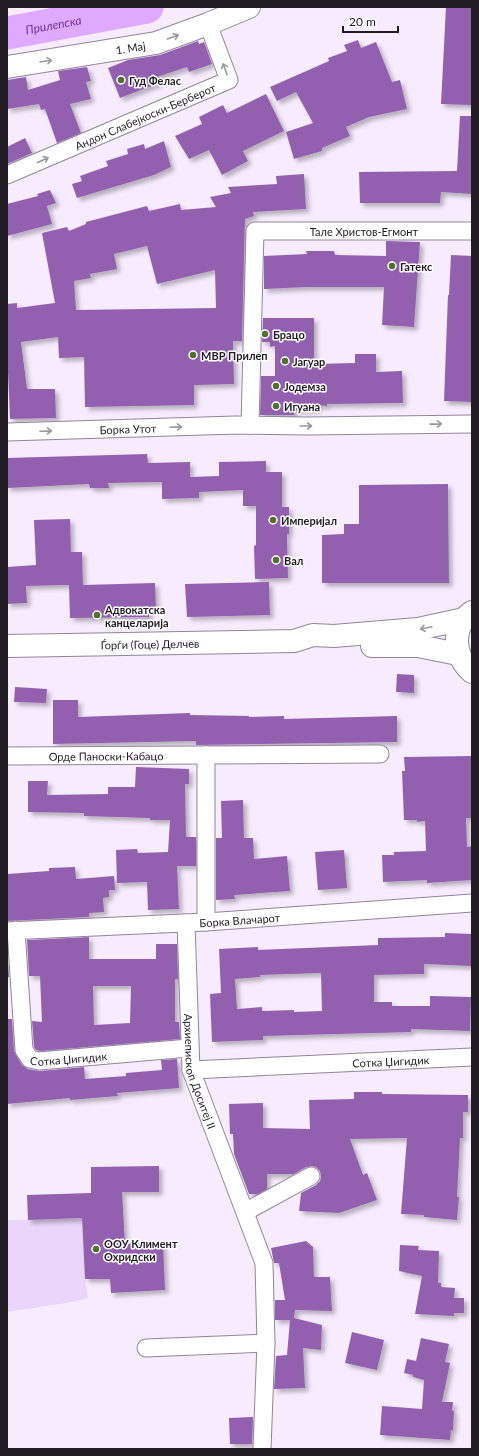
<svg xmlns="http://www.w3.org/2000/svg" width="479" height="1456" viewBox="0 0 479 1456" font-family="Lato,sans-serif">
<defs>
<filter id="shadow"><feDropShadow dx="3.5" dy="3.5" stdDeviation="2" flood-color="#0004"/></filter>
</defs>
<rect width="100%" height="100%" fill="#f7ecfe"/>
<path fill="#ebd5fa" d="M82,1218L85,1279L88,1298L72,1302L7,1312V1220H28Z"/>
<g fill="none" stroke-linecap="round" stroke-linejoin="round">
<path stroke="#dea9fe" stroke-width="33" id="s1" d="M7,33L147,7"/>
</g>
<path fill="#9361b0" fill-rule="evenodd" filter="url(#shadow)" d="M446,7H472V105L441,104Z
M358,40L361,48L376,42L392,82L400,80L407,109L369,117L346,127L350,136L322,148V151L294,159L286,132L313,123L296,92L277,101L270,87L329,61L328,58L347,51L344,45Z
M198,41L199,44L204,42L212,64L189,72L187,67L157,77L159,83L120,98L108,68L128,60L160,55Z
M87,67L91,81L86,82L91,99L70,104L81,133L57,143L45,109L41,110L39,104L7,109V80L26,77L28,90L60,80L58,71Z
M266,94L284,131L243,151L248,161L222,175L209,150L189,159L175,136L202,124L199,117L223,105L227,113Z
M460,116H472V194L441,192L440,203H360L359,172L457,171Z
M25,138L32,153L7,164V147Z
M164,141L171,167L154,175L77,198L72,184L82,181L80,176L108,166L106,161L128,154L127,149L144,144L145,149Z
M304,174L306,209L253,212L254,216L245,219L242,341H233L234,384L194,385V405L85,407L84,357L59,358L58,337L21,342L27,389H55L56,418L10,419L8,372L7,373V304L17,303V308L55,303L42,233L67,227L69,231L86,224V222L147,206L149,211L180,204L181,210L216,207L210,197L231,193L228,187L277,184L276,176ZM147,246L157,284L215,270L216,308L76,310L74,281L91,278L90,274L117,269L114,254Z
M50,190L56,203L47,206L52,224L7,236V204L38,196L37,194Z
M386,241L420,242L414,327L382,325L384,287H307L264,289V256L307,254L306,251H334L335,255L386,256Z
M451,255L472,256V402L444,401L448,295H449Z
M263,318H314V364L355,363V354H376V372L402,371L403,403L327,404V406L317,405V410H294V415H260L261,376H275V346L270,347V342H262Z
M147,454L148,463L190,462V477L219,476V462L266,461V472H282V507H289V534H287L288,578L255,579L254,546L256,545V506H243V490L199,492V498L162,499V482L108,483L109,488H90L89,484L7,488V458Z
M448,484L449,583H322V535L344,534V524H359V485Z
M70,519L71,552H82L83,585L155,583L156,608H149V617L70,618L69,585L26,586L27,603L7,604V567L36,565L34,520Z
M269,582L270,615L187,617L185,584Z
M397,674L414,675V693L396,692Z
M15,687L47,689L46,703L14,702Z
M53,700H78V717L190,713V715L249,716V717L284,716V719L397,716V742L196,745V741L53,744Z
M472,756V818H466L467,847L472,846V880L427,883V880L383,882L382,855H394V852L426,851L425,821L417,822V820H404L402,771H405L404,757Z
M136,767L189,769V784H185L186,837H196V866H177L179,909L148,910L147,882L117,883L116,850L137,849L138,853L168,852L170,820H150V818L84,816V813L28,812V781H48L47,795L108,794V787H135Z
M243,800L244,838H253L254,859L287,856L290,891L234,895L235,899L216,900V838H222L221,801Z
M344,850L347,888L318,890L315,852Z
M75,867L76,879L114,876L115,890H109V897L103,898L104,912L89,913V917L7,921V874L49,871V868Z
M445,933L472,934V966L424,964V974L374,975V1002H392V1006H430V996L471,997L470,1031L411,1029V1032L263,1036V1040L212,1042L210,994L221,993L219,949L258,947V950L378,945V938L445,937ZM321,973L322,1011L294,1012V1010L262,1011V1007L237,1009L235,979L260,977V975Z
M89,937V959H156V944H177L178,979H175V1022H179L180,1039L40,1051L36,1050L34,1047L32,1021L42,1022L40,976H29L27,940ZM93,986H131L130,1023L94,1025Z
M7,945L9,977H7Z
M7,1019H12L14,1051L16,1055L22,1065L28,1069L40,1071L84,1067L85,1079L126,1076V1073L162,1070L161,1060L177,1059L179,1088L117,1093L118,1096L70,1100V1098L7,1104Z
M354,1092H382V1094L468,1095V1112H463V1138H460L457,1197H459L457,1220L424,1217V1215L401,1214L407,1138L350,1139L363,1175L367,1173L377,1200L339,1213L299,1211L301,1193L316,1185L320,1181L321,1177L320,1171L316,1167L312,1166L306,1167L294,1174H267V1189L258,1194H249L234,1154L233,1134H230L229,1104L263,1103V1128L310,1129L309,1100L354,1099Z
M159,1166V1192H122L125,1244L163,1242L165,1290L111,1293L110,1279H85L82,1218L28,1220L27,1195L91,1193V1167Z
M306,1241L313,1247L314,1277H330L332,1311L295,1310L294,1318L322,1325L321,1350L303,1348L305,1388L274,1389L276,1356L287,1355L290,1320H275V1300H285L279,1263H274L271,1248Z
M400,1245L419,1246L418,1250L439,1251L438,1283H441V1287L455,1288L454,1298H464V1313H454V1316L415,1314L422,1276L399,1271Z
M352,1332L384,1340L377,1370L345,1363Z
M421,1338L449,1344L445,1362L450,1363L442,1402H453L452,1411H454L453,1431L451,1430L450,1440L380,1435L382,1406L422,1409L424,1380L413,1377V1375L404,1373L407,1359L416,1361Z
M253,1417L252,1444H230L229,1418Z"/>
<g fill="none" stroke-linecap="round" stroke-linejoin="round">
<defs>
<g id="street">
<path id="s2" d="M7,175L229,80L208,24"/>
<path id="s3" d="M250,425L255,231H472"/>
<path id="s4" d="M7,432L236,425L307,426L472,424"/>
<path d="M206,755V922"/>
<path id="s5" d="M7,756L380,754"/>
<path id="s6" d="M186,923L191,1070L264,1263L266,1343L262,1449"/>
<path id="s7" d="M16,930L24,1050L30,1059L39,1061L189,1048"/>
<path id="s8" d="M7,931L206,922L472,903"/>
<path id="s9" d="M191,1070L472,1057"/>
<path d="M245,1212L311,1176"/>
<path d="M146,1348L266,1343"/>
</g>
<g id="secondary">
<path id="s10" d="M7,67L156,43L208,24L249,7"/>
<path d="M472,612C450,627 454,657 472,672"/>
<path id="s11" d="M7,646L294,641L313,635L334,636L418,629L464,619"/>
<path d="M372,646H418L458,654"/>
</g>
</defs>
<use href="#street" stroke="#92859a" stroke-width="19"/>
<use href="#secondary" stroke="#92859a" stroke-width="24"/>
<use href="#street" stroke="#fff" stroke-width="17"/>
<use href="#secondary" stroke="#fff" stroke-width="22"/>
</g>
<defs><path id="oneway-shaft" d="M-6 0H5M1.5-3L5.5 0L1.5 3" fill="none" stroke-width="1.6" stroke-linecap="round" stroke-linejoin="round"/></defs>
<g stroke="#9b999c">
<use href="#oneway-shaft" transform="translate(173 37) rotate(-20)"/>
<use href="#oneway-shaft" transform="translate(46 61) rotate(-9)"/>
<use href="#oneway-shaft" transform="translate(225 69) rotate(-110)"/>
<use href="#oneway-shaft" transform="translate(43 160) rotate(-24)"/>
<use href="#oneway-shaft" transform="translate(436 424) rotate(-1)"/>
<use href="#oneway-shaft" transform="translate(306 426)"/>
<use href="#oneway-shaft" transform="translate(176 427) rotate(-2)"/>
<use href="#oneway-shaft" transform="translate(46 431) rotate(-2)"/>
<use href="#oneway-shaft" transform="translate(426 628) rotate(168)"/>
</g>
<g fill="#4f7129" stroke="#fff" stroke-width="1.5">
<circle cx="121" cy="80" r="4"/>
<circle cx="392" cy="266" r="4"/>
<circle cx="265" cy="334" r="4"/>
<circle cx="193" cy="355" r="4"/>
<circle cx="285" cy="361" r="4"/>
<circle cx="276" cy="386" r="4"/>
<circle cx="276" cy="406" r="4"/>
<circle cx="273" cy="520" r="4"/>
<circle cx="276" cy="560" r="4"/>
<circle cx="97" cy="615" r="4"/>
<circle cx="96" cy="1249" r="4"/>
</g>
<g text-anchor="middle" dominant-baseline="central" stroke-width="3" stroke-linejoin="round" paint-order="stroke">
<g font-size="11" fill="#211c24" stroke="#fff">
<text stroke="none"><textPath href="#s10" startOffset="125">1. Мај</textPath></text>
<text stroke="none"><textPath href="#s2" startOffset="150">Андон Слабејкоски-Берберот</textPath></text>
<text stroke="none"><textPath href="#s3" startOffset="303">Тале Христов-Егмонт</textPath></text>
<text stroke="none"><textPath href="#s4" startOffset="121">Борка Утот</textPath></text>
<text stroke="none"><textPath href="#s11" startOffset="143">Ѓорѓи (Гоце) Делчев</textPath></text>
<text stroke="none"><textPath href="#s5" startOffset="99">Орде Паноски-Кабацо</textPath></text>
<text stroke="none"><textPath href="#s8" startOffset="233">Борка Влачарот</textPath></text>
<text stroke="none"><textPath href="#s7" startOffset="170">Сотка Џигидик</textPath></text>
<text stroke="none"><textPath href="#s9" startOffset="200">Сотка Џигидик</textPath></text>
<text stroke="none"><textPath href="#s6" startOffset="150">Архиепископ Доситеј II</textPath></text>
</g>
<g font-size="11" font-weight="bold" fill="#211c24" stroke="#fff" text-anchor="start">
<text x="129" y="80">Гуд Фелас</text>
<text x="400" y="266">Гатекс</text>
<text x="273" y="334">Брацо</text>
<text x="201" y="355">МВР Прилеп</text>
<text x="293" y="361">Јагуар</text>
<text x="284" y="386">Јодемза</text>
<text x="284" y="406">Игуана</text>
<text x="281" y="520">Империјал</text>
<text x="284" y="560">Вал</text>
<text x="105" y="609">Адвокатска<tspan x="105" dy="13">канцеларија</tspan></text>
<text x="104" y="1243">ООУ Климент<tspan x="104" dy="13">Охридски</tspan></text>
</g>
<g font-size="12" font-style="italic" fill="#703091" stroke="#fff">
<text stroke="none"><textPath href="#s1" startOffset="47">Прилепска</textPath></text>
</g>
</g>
<rect width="479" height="1456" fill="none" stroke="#211c24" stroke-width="16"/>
<path d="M343 26v6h55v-6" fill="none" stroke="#211c24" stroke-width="2"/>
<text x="349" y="26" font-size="12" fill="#211c24" stroke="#ffffff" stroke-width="3" paint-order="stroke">20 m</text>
</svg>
